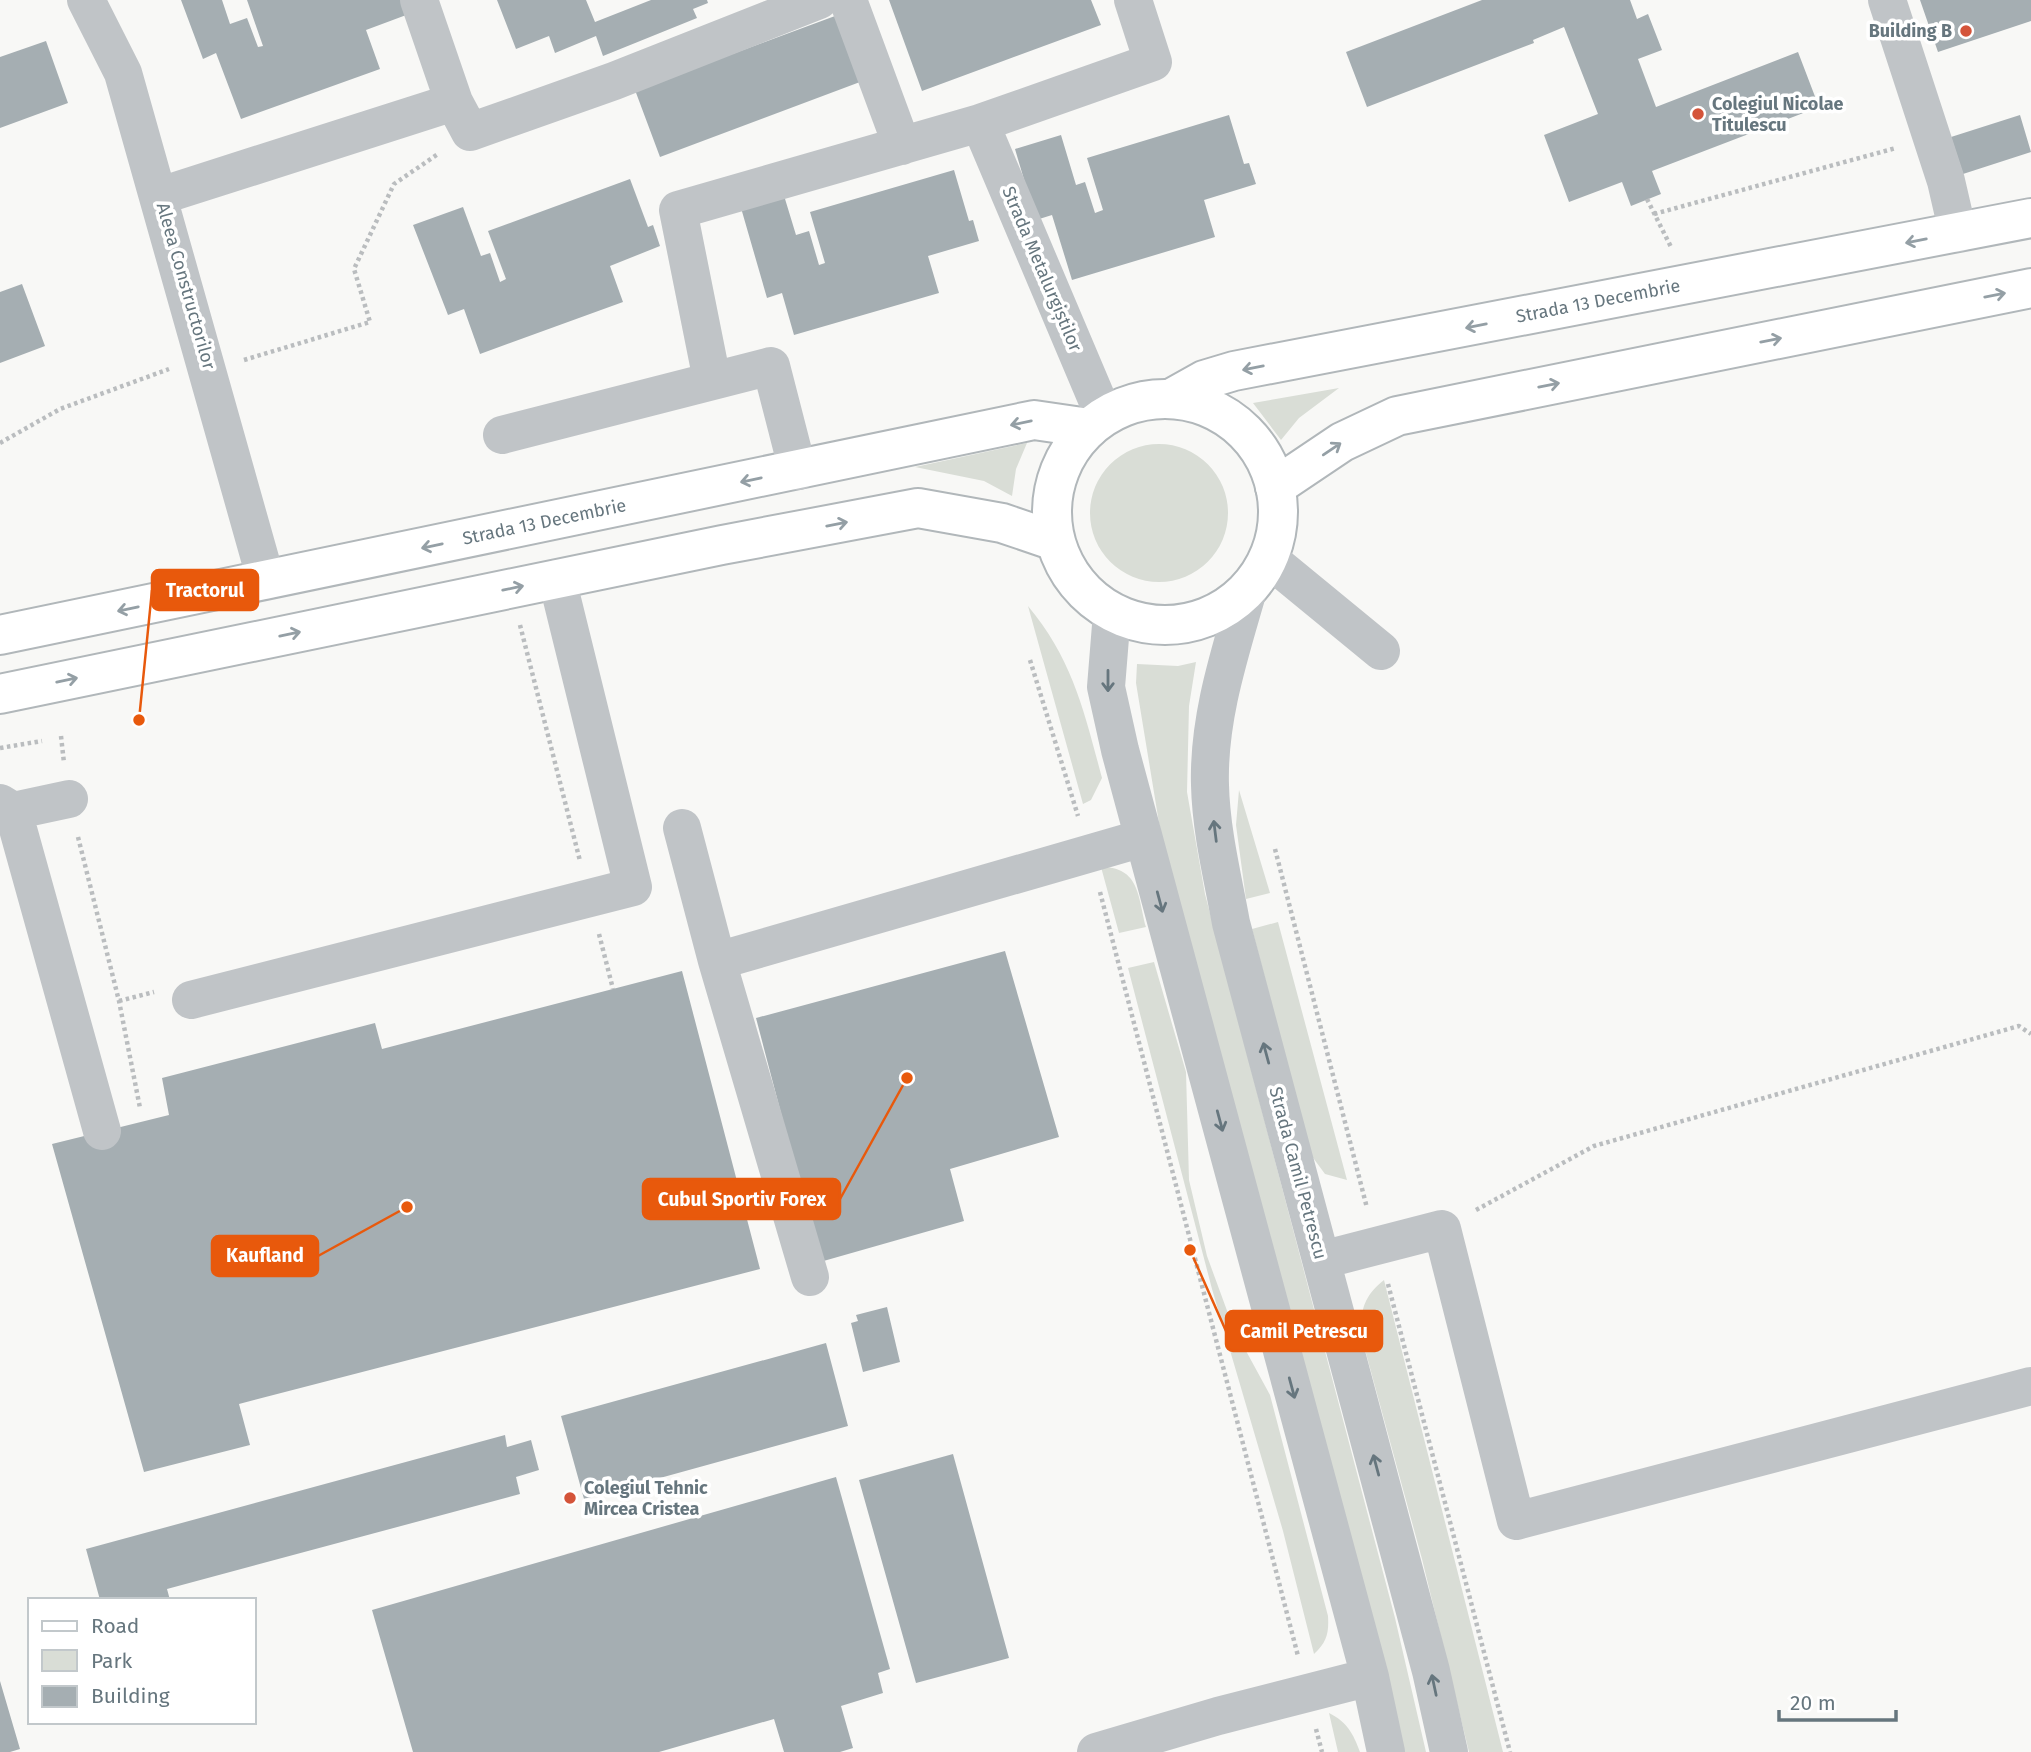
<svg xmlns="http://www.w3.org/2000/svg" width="2031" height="1752" viewBox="0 0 2031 1752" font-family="'Fira Sans',sans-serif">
<rect width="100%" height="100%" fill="#f8f8f6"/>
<path fill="#d9ddd6" d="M1339,388L1299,418L1281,440L1253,403Z
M1027,443L1016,469L1012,496L984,481L915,467Z
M1090 513a69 69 0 1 1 138 0a69 69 0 1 1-138 0Z
M1028,606C1073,660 1084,711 1102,778L1091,800L1083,804Z
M1196,662L1189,706L1187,792L1205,894L1395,1618L1426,1752H1401L1161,835L1136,683L1137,664L1178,666Z
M1239,790L1270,893L1246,899L1236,825Z
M1101,867C1140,867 1138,897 1146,927L1119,933Z
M1278,922L1347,1180L1325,1174L1311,1155L1252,929Z
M1154,962L1186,1072L1189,1180L1207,1256L1233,1327L1270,1395L1328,1616C1329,1633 1327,1642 1314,1654L1283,1531L1212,1289L1128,968Z
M1384,1280L1503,1752H1469L1422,1559L1364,1346C1359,1317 1360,1299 1384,1280Z
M1329,1713C1347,1722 1353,1733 1360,1752H1338Z"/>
<path fill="#a5aeb2" d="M181,0H222L230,24L247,18L258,47L263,46L247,0H413L417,11L366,30L380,69L241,119L216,53L203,59Z
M497,0H586L595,22L651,0H707L708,3L693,9L697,18L603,56L596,36L555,53L549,36L516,49Z
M889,0H1091L1101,25L922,91Z
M1482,0H1630L1637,19L1648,14L1662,50L1638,59L1656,107L1798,52L1819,107L1652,171L1661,194L1631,206L1622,182L1569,202L1544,135L1598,114L1564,27L1533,40L1534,43L1367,107L1346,52Z
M1920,0H2031V21L1938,52Z
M835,16L860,82L660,157L635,90Z
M46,41L68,103L0,128V57Z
M1229,115L1244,164L1249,163L1256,184L1204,200L1215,237L1072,280L1052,215L1036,220L1015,149L1061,135L1076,185L1085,182L1095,213L1103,210L1087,158Z
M2020,115L2031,152L1963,174L1951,137Z
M954,170L969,221L973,220L979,241L928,256L939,293L794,335L782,293L767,298L739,201L782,189L796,235L809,231L819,265L825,263L810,212Z
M630,179L648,227L653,225L660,246L610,266L623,302L480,354L464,309L448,315L413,225L463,207L481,256L490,253L500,282L506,279L488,231Z
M22,284L45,346L0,363V292Z
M1005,951L1059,1137L950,1169L964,1221L820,1262L756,1018Z
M682,971L760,1269L239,1404L250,1445L144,1472L52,1144L169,1115L162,1078L375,1023L382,1049Z
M887,1307L900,1362L863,1372L851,1323L858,1321L856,1315Z
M826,1343L848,1426L584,1499L561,1416Z
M505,1435L507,1447L531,1440L539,1470L516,1477L520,1494L167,1589L170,1600H100L86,1549Z
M953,1454L1009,1658L916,1683L859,1480Z
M836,1477L890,1669L878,1673L883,1693L841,1706L853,1748L840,1752H784L774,1719L659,1752H413L372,1610Z
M0,1681L20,1749L10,1752H0Z"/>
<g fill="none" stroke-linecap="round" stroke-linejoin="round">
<defs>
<g id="major">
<path id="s1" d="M1170,399L1204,380L1234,371L2031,218"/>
<circle cx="1165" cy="512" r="113"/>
<path d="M1275,487L1342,442L1397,416L2031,288"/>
<path id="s2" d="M0,635L1034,420L1089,428"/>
<path d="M0,694L722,545L918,508L1002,523L1055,541"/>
</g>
</defs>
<use href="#major" stroke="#b1b7ba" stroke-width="42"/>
<path stroke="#babdbf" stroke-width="4.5" stroke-dasharray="3.5 3.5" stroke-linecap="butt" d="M1647,199L1671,247
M1654,214L1896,148
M244,360L370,322L354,269L394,184L438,154
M0,443L60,409L169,369
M520,625L580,861
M1030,660L1078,816
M61,736L64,763
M0,748L42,741
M78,837L119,1001L140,1108
M1275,849L1367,1208
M1100,892L1298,1656
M599,934L613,989
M119,1001L154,992
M1476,1210L1594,1146L2019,1026L2031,1034
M1388,1284L1510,1752
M1316,1729L1322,1752"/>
<path stroke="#c0c4c7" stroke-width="38" d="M86,0L123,73L266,580
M848,0L902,146
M1887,0L1946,181L1958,233
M454,102L470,132L614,81L819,0
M160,196L454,102L419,0
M712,380L678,210L980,123
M1104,416L980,123L1153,62L1133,0
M502,435L771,366L798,471
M1269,559L1381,651
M1248,590C1230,653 1208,718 1210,785C1211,831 1223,879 1231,923L1431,1671L1449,1752
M1112,613L1106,687L1120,750L1370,1677L1386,1752
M0,803L13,811L102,1131
M13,811L69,799
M682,828L717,961L1143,838
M717,961L810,1277
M191,1000L633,887L557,579
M1322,1260L1442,1229L1516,1521L2031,1386
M1096,1752L1218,1716L1370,1677"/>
<use href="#major" stroke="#fff" stroke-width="38"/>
</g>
<defs><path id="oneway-shaft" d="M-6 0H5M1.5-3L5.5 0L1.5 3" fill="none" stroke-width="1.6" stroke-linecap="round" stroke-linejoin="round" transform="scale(1.75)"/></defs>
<g stroke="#949fa5">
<use href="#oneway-shaft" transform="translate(1916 241) rotate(169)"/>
<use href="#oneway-shaft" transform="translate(1995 295) rotate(-11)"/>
<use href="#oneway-shaft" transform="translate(1476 326) rotate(169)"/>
<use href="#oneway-shaft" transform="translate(1771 340) rotate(-11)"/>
<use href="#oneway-shaft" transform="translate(1253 368) rotate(169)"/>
<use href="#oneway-shaft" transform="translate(1549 385) rotate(-11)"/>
<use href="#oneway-shaft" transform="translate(1021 423) rotate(168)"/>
<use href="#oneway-shaft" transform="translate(1332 449) rotate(-34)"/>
<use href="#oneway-shaft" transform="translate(751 480) rotate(168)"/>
<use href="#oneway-shaft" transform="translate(837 524) rotate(-11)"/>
<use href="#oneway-shaft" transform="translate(432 546) rotate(168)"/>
<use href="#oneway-shaft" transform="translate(513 588) rotate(-12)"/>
<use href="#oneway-shaft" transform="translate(128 609) rotate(168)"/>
<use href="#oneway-shaft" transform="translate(290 634) rotate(-12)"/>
<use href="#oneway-shaft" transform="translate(67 680) rotate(-12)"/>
</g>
<g stroke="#66767e">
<use href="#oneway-shaft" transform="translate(1108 681) rotate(90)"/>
<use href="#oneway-shaft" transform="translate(1215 831) rotate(-97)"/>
<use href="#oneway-shaft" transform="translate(1160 902) rotate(75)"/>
<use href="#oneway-shaft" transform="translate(1266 1053) rotate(-105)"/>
<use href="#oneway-shaft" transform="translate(1220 1121) rotate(75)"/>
<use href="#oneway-shaft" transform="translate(1292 1388) rotate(75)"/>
<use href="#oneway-shaft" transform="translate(1376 1465) rotate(-105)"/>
<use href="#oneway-shaft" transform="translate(1434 1685) rotate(-102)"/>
</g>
<g fill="#d4543a" stroke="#fff" stroke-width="2.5">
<circle cx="1966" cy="31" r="7"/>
<circle cx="1698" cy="114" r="7"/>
<circle cx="570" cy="1498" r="7"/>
</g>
<g text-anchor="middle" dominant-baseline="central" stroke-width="7" stroke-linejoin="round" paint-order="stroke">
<g font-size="18" font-weight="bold" fill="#66767e" stroke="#fff" text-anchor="start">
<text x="1952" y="31" text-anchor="end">Building B</text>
<text x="1712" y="104">Colegiul Nicolae<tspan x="1712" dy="21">Titulescu</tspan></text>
<text x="584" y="1488">Colegiul Tehnic<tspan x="584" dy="21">Mircea Cristea</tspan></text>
</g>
<g font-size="18" fill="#66767e" stroke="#fff">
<text transform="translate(1042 269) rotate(67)">Strada Metalurgiștilor</text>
<text transform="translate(186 286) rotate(74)">Aleea Constructorilor</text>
<text stroke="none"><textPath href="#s1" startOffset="441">Strada 13 Decembrie</textPath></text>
<text stroke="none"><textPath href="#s2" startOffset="556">Strada 13 Decembrie</textPath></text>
<text transform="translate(1298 1173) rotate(75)">Strada Camil Petrescu</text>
</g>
</g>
<path fill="none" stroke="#e8590c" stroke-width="2.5" d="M139 720L152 590M907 1078L840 1199M407 1207L318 1256M1190 1250L1226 1331"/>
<g fill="#e8590c" stroke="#fff" stroke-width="2.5">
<circle cx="139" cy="720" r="7"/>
<circle cx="907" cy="1078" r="7"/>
<circle cx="407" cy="1207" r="7"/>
<circle cx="1190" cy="1250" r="7"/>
</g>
<g fill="#e8590c" stroke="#e8590c" stroke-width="2.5">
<rect x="152" y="570" width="106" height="40" rx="7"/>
<rect x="643" y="1179" width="197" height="40" rx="7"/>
<rect x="212" y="1236" width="106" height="40" rx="7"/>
<rect x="1226" y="1311" width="156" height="40" rx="7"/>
</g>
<g font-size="19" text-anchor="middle" font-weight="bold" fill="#fff">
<text x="205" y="597">Tractorul</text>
<text x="742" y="1206">Cubul Sportiv Forex</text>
<text x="265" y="1262">Kaufland</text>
<text x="1304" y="1338">Camil Petrescu</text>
</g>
<rect x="28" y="1598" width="228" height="126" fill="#ffffff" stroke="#c2c8cb" stroke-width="2"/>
<rect x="42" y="1621" width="35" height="10" fill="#ffffff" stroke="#c2c8cb" stroke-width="2"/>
<text x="91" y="1633" font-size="21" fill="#66767e">Road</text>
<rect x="42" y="1650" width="35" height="21" fill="#d9ddd6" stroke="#c2c8cb" stroke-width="2"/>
<text x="91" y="1668" font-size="21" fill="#66767e">Park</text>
<rect x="42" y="1686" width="35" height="21" fill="#a5aeb2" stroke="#c2c8cb" stroke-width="2"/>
<text x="91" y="1703" font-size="21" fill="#66767e">Building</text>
<path d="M1779 1710v10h117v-10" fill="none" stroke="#66767e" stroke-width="3.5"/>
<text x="1790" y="1710" font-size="21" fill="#66767e" stroke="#ffffff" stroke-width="5" paint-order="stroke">20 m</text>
</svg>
